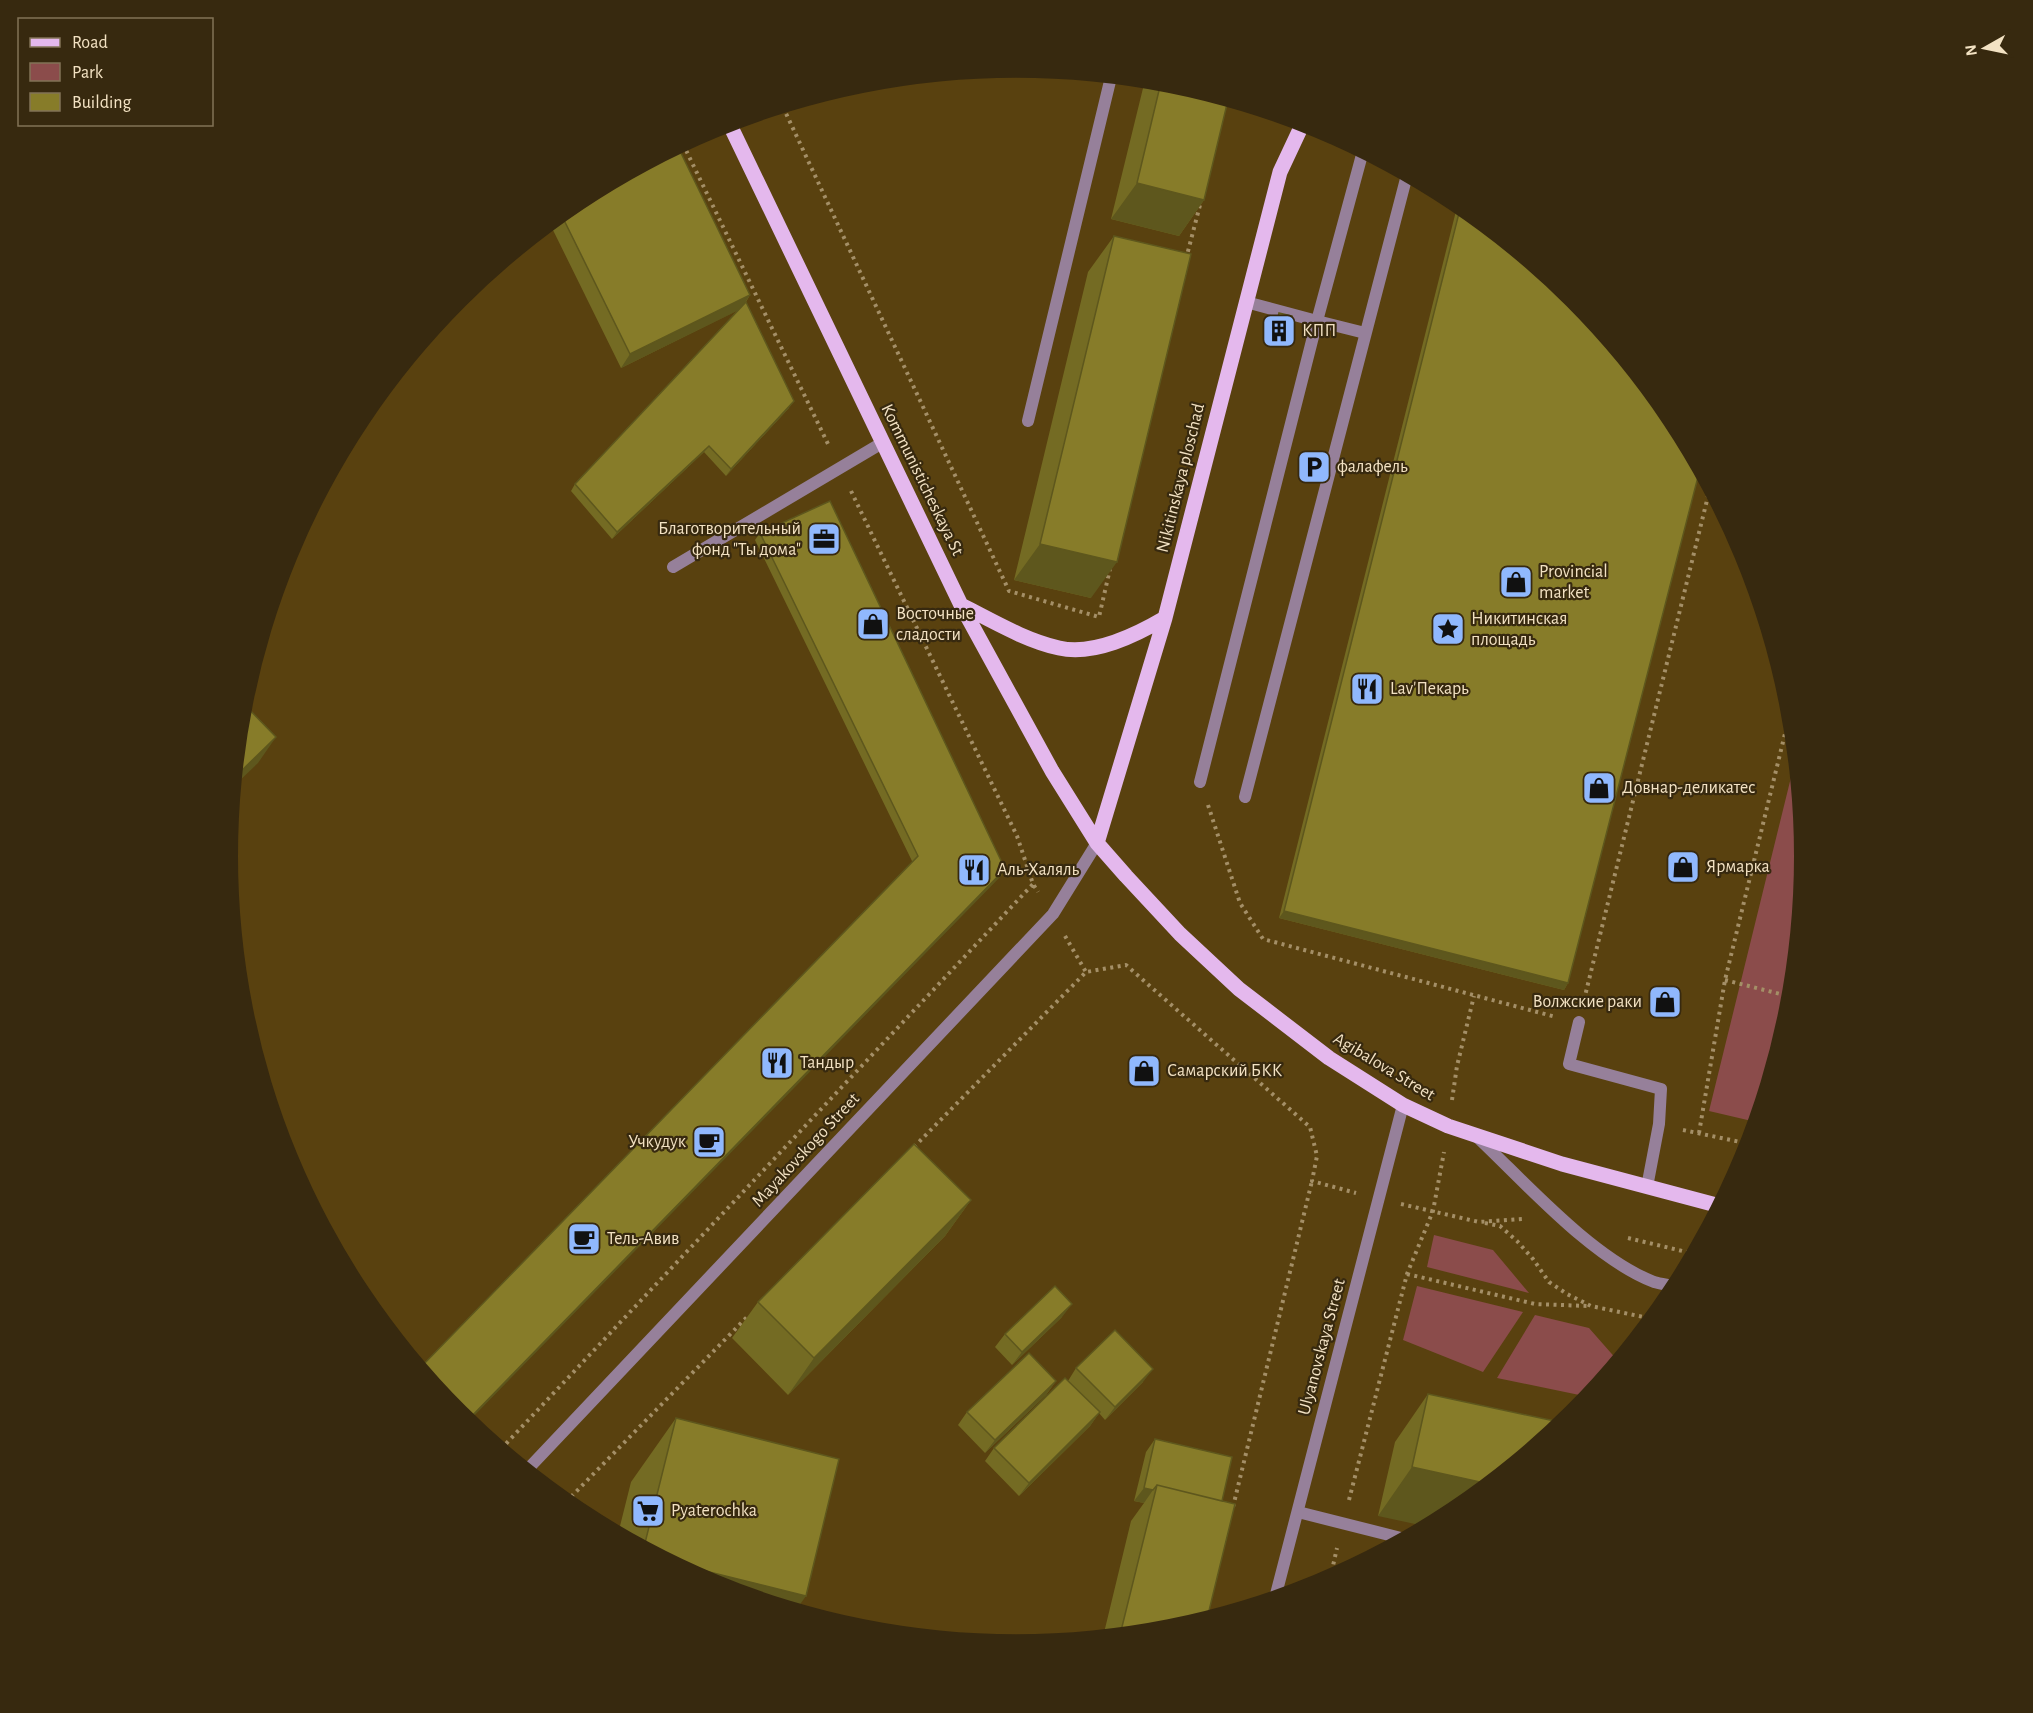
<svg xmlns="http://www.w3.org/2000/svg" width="2033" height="1713" viewBox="0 0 2033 1713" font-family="'Alegreya Sans',sans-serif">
<rect width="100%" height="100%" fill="#59410f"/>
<path fill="#8b4c4b" d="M1796,757L1805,857L1790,1011L1756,1122L1709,1111Z
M1434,1235L1493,1250L1529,1293L1427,1267Z
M1417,1286L1523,1312L1483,1372L1403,1340Z
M1535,1315L1589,1328L1618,1361L1589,1397L1497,1378Z"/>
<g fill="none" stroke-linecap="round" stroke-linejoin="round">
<path stroke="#a48f67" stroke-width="4" stroke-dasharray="3 4.5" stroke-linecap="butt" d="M783,107L1009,591L1099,617L1110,569
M683,144L829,446
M1186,259L1200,205
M851,491L1017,836L1033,884L1038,892
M1208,805L1240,903L1263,939L1556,1017
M1065,936L1086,972
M1725,980L1792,997
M1584,1000L1710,488
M1452,1100L1457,1066L1474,996
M1683,1130L1750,1144
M1699,1133L1725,980L1791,709
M914,1147L1086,972L1126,965L1310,1127L1317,1156L1312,1181L1356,1193
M1401,1204L1479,1222L1523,1219
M1485,1223L1500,1226L1517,1241L1533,1259L1549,1282L1567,1294L1591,1306L1653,1319
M1628,1238L1695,1254
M1407,1274L1535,1304L1588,1306
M501,1449L1033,884
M1349,1500L1407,1274L1433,1211L1444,1152
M566,1502L749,1315
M1233,1507L1312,1181
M1330,1579L1337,1548"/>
<path stroke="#96809a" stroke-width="12" d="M1363,151L1317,321L1365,333
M1028,421L1111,77
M673,567L882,443
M1200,782L1317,321L1246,302
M1245,797L1407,175
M1579,1022L1569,1064L1661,1089L1659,1124L1647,1187
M1477,1137C1526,1183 1592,1258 1654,1282C1661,1284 1669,1285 1677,1287
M1298,1512L1405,1539"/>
<path stroke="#96809a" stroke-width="12" d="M1275,1598L1403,1105"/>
<path stroke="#96809a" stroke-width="12" d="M527,1470L1053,914L1097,843"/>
<path stroke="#e4b8ed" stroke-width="15" d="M729,123L961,605L1052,771L1097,843L1126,876L1180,934L1239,989L1329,1058L1403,1105L1448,1126L1562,1164L1720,1206
M961,605C993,621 1024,640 1059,648C1094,656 1136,635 1165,618
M1097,843L1165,618L1280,172L1303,123"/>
</g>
<path fill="#746b23" d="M1145,80L1171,83L1204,200L1179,236L1111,219Z
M578,200L750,295L746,302L789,408L726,476L704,452L612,539L571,491L575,484L738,310L621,368L550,224Z
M1458,203L1575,299L1568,983L1564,990L1279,918Z
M1114,236L1091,598L1014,580L1088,272Z
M1279,313L1282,341L1270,339L1275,320Z
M760,533L1005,869L1001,876L912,861L755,540Z
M971,1200L945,1236L788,1395L732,1338L758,1302Z
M1062,1317L1012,1365L995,1347L1005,1334Z
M1076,1368L1143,1382L1105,1420L1099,1413L1090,1426L1019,1496L985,1461L994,1448L1068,1381Z
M1056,1381L1046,1395L985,1453L958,1425L967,1412Z
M1428,1394L1564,1423L1378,1516L1395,1442Z
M676,1418L714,1585L618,1534L631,1482Z
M1155,1439L1170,1630L1103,1637L1131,1521L1144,1503L1134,1501L1146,1452Z"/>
<path fill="#5e571d" d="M1137,183L1204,200L1179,236L1111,219Z
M750,295L741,309L621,368L630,354Z
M1275,332L1287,335L1282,341L1270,339Z
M794,401L789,408L726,476L731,469Z
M709,446L704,452L612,539L617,532Z
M1040,544L1117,562L1091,598L1014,580Z
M276,737L258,763L234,786L235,777Z
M1005,869L1001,876L468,1422L467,1421Z
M1284,911L1568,983L1564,990L1279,918Z
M971,1200L945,1236L788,1395L814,1358Z
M1072,1304L1062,1317L1012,1365L1022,1352Z
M1153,1369L1143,1382L1105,1420L1115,1407Z
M1056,1381L1046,1395L985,1453L995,1440Z
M1100,1412L1090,1426L1019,1496L1029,1483Z
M1412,1467L1489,1484L1455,1513L1429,1527L1378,1516Z
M1144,1488L1153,1490L1144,1503L1134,1501Z
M673,1563L806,1596L796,1610L714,1585Z"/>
<path fill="#877c29" stroke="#5e571d" stroke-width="1.5" d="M1161,82L1171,83L1228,100L1204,200L1137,183Z
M678,147L750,295L630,354L561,214L578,200Z
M1461,205L1575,299L1673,418L1700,469L1568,983L1284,911Z
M1114,236L1191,254L1117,562L1040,544Z
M746,302L794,401L731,469L709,446L617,532L575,484Z
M1279,313L1292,316L1287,335L1275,332Z
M830,501L1005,869L467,1421L458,1414L420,1368L918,856L760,533Z
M243,703L276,737L235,777Z
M914,1144L971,1200L814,1358L758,1302Z
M1055,1286L1072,1304L1022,1352L1005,1334Z
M1115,1330L1153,1369L1115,1407L1076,1368Z
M1029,1353L1056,1381L995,1440L967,1412Z
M1065,1378L1100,1412L1029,1483L994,1448Z
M1428,1394L1564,1423L1489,1484L1412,1467Z
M676,1418L839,1459L806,1596L673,1563L644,1547Z
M1155,1439L1232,1457L1222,1501L1157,1485L1153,1490L1144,1488Z
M1157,1485L1235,1504L1207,1619L1170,1630L1120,1635Z
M854,1622L904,1634L862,1630L852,1627Z"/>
<defs>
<symbol id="building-square" viewBox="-11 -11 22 22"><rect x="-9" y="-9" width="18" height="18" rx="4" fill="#90b8fd" stroke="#37290f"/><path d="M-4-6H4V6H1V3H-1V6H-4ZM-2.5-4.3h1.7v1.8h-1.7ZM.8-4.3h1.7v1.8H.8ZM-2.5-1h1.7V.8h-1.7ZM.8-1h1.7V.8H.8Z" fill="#111"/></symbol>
<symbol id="parking-square" viewBox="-11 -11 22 22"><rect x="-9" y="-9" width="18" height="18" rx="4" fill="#90b8fd" stroke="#37290f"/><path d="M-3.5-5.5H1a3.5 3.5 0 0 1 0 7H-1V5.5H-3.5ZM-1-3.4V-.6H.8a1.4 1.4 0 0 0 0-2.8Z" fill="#111"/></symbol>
<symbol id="office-square" viewBox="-11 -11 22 22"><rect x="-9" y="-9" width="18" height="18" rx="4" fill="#90b8fd" stroke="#37290f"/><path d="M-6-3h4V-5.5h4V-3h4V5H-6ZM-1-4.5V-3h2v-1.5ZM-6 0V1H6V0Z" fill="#111"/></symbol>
<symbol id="shop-square" viewBox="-11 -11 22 22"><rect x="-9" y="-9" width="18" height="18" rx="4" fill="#90b8fd" stroke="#37290f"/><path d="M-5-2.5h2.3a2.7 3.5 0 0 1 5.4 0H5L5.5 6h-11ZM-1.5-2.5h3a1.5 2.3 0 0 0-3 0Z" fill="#111"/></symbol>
<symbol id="sight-square" viewBox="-11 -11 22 22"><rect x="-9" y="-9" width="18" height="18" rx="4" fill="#90b8fd" stroke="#37290f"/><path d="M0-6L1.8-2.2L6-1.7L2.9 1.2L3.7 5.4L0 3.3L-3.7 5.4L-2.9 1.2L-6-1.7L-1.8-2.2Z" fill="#111"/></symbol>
<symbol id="restaurant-square" viewBox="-11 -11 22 22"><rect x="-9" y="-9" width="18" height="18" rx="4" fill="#90b8fd" stroke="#37290f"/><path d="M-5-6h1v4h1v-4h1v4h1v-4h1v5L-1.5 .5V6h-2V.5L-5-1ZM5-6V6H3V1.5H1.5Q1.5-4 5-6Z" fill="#111"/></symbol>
<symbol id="cafe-square" viewBox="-11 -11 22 22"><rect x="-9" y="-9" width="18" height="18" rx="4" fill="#90b8fd" stroke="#37290f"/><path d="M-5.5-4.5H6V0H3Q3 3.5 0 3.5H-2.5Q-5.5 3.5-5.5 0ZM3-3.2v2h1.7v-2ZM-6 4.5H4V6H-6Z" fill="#111"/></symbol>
<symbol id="supermarket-square" viewBox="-11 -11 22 22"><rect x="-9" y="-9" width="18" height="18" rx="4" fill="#90b8fd" stroke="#37290f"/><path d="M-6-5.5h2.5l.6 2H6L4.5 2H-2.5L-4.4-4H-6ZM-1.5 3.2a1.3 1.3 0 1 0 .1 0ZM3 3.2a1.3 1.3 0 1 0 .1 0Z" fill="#111"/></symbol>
</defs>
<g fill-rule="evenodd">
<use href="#building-square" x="1260" y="312" width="38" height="38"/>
<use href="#parking-square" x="1295" y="448" width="38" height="38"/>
<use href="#office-square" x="805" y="520" width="38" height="38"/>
<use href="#shop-square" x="1497" y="563" width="38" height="38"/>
<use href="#shop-square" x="854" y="605" width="38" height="38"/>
<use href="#sight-square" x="1429" y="610" width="38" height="38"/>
<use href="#restaurant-square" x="1348" y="670" width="38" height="38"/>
<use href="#shop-square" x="1580" y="769" width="38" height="38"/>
<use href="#shop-square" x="1664" y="848" width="38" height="38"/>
<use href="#restaurant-square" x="955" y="851" width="38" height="38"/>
<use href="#shop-square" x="1646" y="983" width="38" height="38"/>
<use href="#restaurant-square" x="758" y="1044" width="38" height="38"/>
<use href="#shop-square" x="1125" y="1052" width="38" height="38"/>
<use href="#cafe-square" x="690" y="1123" width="38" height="38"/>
<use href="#cafe-square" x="565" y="1220" width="38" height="38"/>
<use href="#supermarket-square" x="629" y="1492" width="38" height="38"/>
</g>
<g text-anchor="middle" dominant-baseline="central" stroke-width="4.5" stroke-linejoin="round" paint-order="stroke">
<g font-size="18" fill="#f3e2c3" stroke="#37290f" text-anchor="start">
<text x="1302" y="331">КПП</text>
<text x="1337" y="467">фалафель</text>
<text x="801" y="529" text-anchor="end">Благотворительный<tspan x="801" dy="21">фонд "Ты дома"</tspan></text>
<text x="1539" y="572">Provincial<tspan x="1539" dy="21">market</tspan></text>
<text x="896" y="614">Восточные<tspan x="896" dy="21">сладости</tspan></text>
<text x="1471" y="619">Никитинская<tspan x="1471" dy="21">площадь</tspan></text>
<text x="1390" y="689">Lav'Пекарь</text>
<text x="1622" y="788">Довнар-деликатес</text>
<text x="1706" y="867">Ярмарка</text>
<text x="997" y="870">Аль-Халяль</text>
<text x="1642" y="1002" text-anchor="end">Волжские раки</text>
<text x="800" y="1063">Тандыр</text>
<text x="1167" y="1071">Самарский БКК</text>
<text x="686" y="1142" text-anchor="end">Учкудук</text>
<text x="607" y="1239">Тель-Авив</text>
<text x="671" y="1511">Pyaterochka</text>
</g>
<g font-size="18" fill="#f3e2c3" stroke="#37290f">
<text transform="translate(1181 478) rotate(-76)">Nikitinskaya ploschad</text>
<text transform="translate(922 480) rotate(64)">Kommunisticheskaya St</text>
<text transform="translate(1384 1067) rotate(31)">Agibalova Street</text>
<text transform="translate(806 1150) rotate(-47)">Mayakovskogo Street</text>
<text transform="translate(1322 1347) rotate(-75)">Ulyanovskaya Street</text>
</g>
</g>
<path d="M0 0H2033V1713H0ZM238 856a778 778 0 1 1 1556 0a778 778 0 1 1-1556 0Z" fill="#37290f" fill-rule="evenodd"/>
<rect x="18" y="18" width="195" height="108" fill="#37290f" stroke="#827357" stroke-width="1.5"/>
<rect x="30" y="38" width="30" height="9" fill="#e4b8ed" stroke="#827357" stroke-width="1.5"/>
<text x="72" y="48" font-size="18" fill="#f3e2c3">Road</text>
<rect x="30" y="63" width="30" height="18" fill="#8b4c4b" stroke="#827357" stroke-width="1.5"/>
<text x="72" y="78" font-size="18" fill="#f3e2c3">Park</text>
<rect x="30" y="93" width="30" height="18" fill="#877c29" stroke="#827357" stroke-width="1.5"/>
<text x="72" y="108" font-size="18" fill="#f3e2c3">Building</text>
<g transform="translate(1985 48) rotate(261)" stroke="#37290f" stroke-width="4.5" paint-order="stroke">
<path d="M0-4.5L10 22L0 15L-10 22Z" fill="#f3e2c3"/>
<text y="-9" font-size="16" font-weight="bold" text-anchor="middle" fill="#f3e2c3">N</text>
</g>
</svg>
